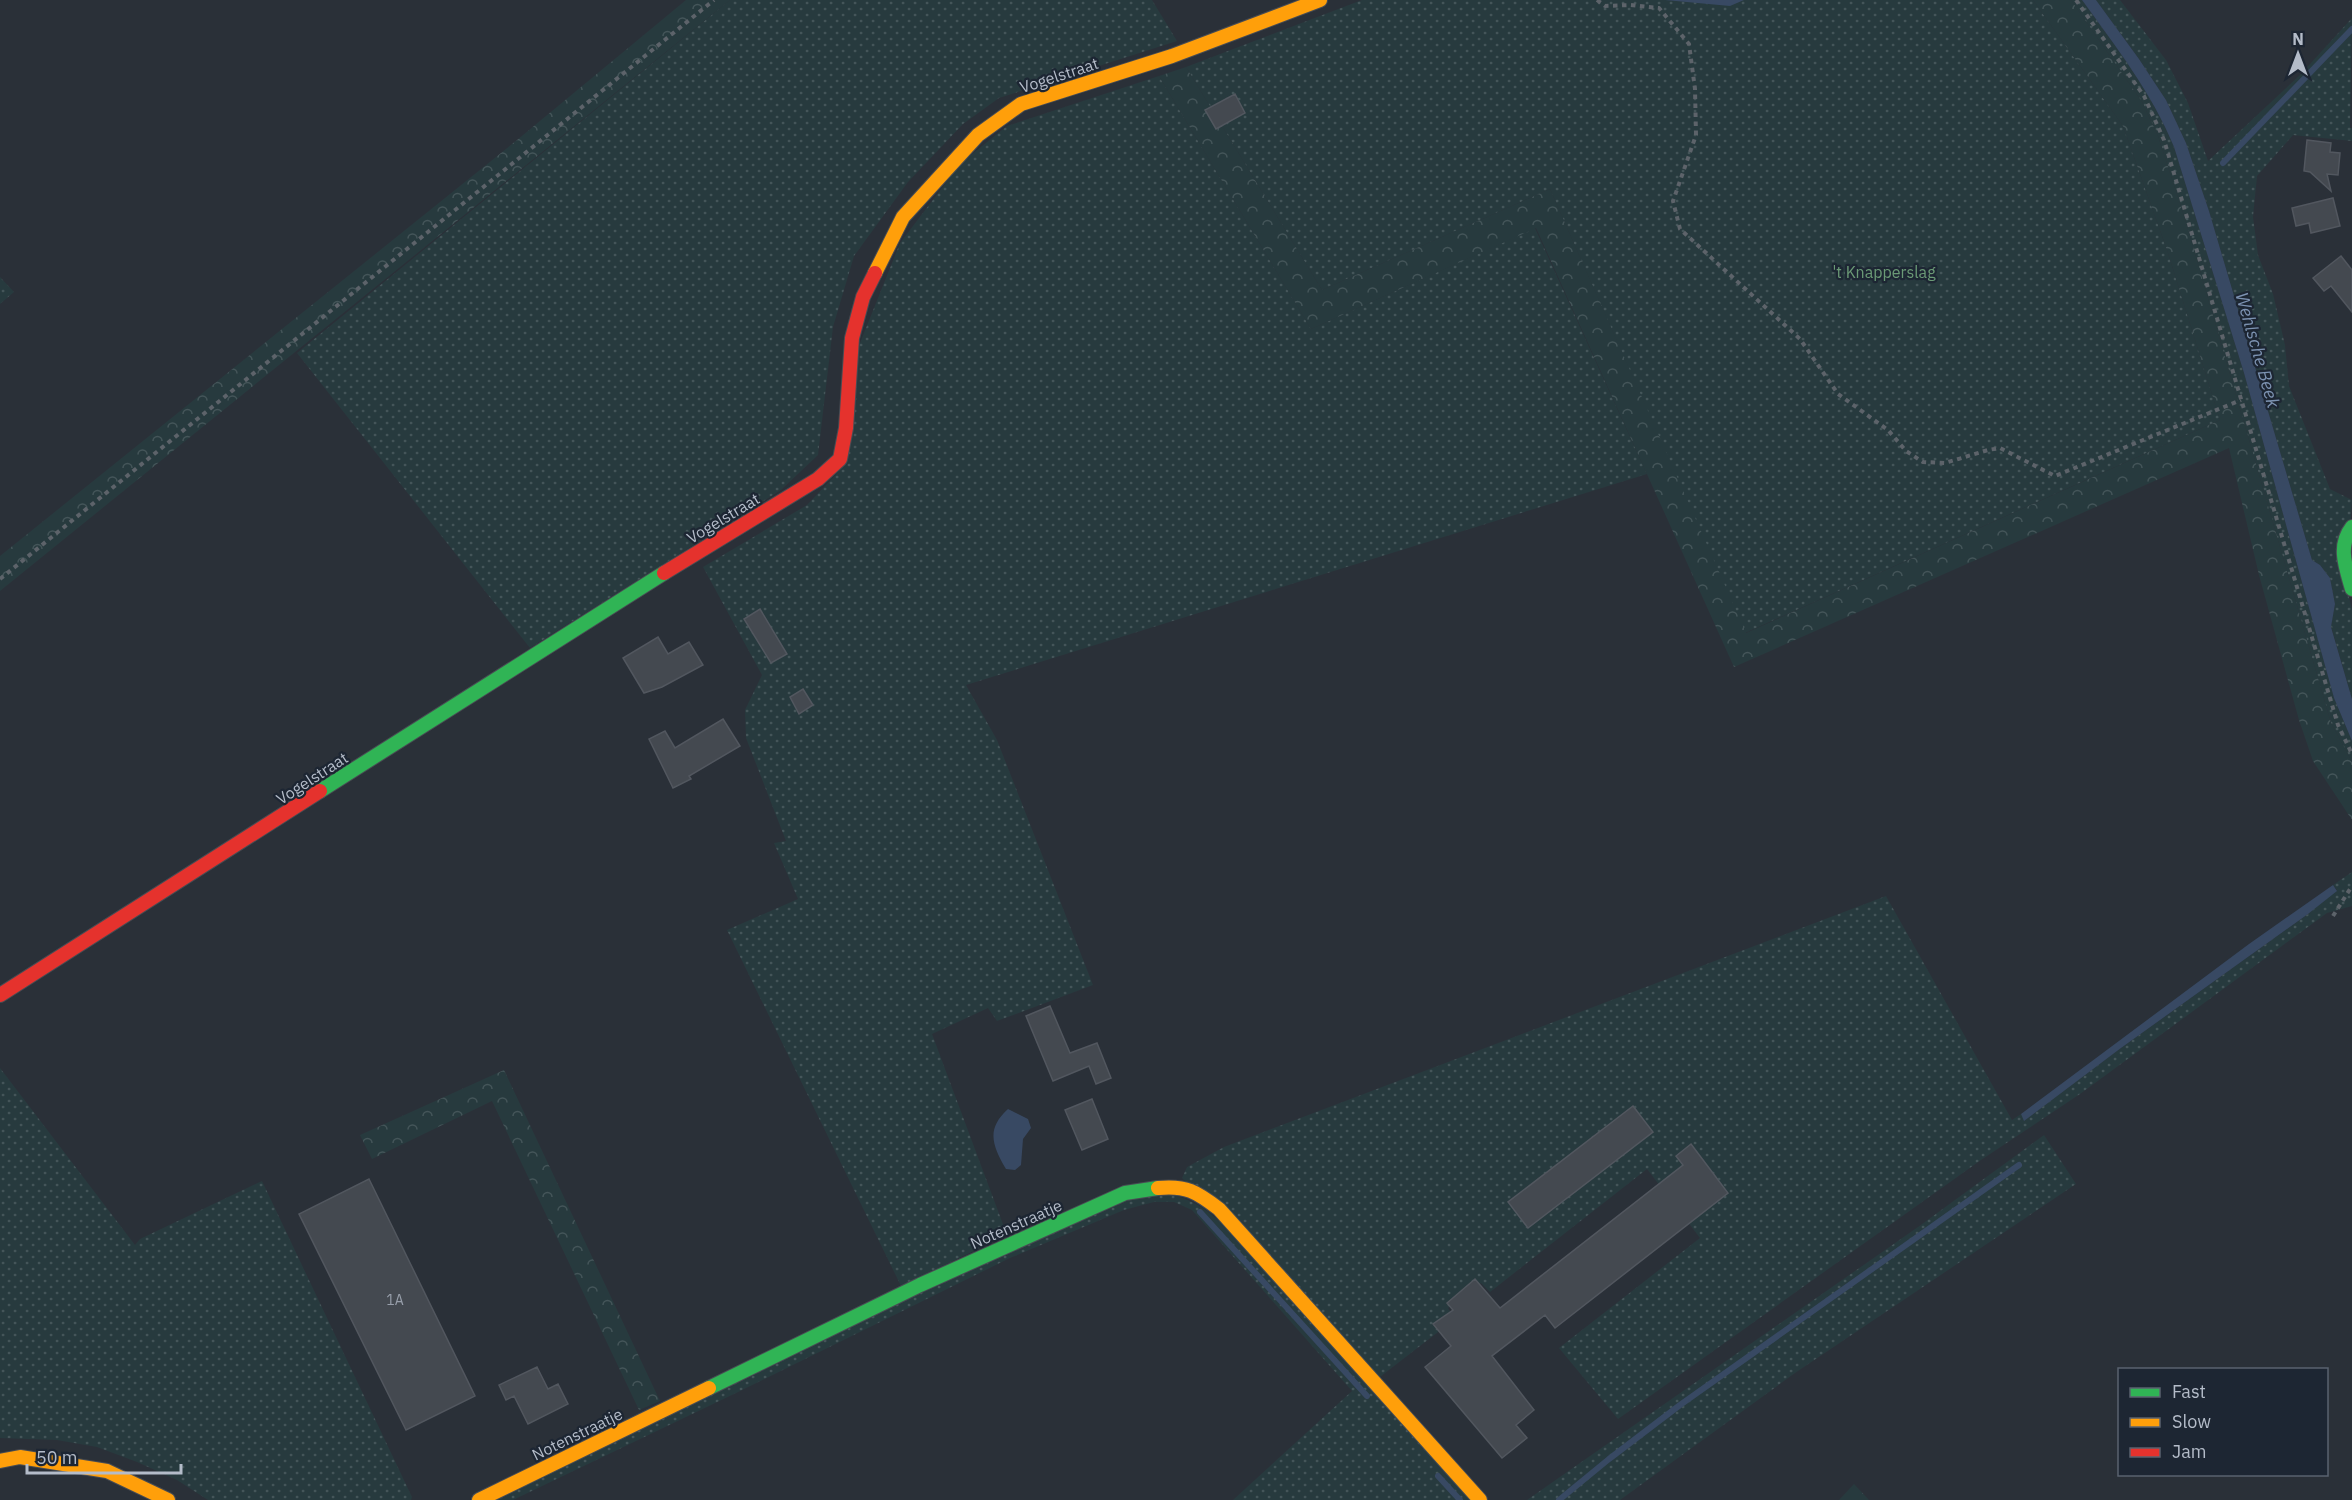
<svg xmlns="http://www.w3.org/2000/svg" width="2352" height="1500" viewBox="0 0 2352 1500" font-family="'IBM Plex Sans',sans-serif">
<defs>
<pattern id="green-dots" width="8" height="8" patternUnits="userSpaceOnUse" patternTransform="scale(1.5)"><rect width="8" height="8" fill="#273a3e"/><path d="M2 2h.1M6 6h.1" fill="none" stroke="#445559" stroke-width="1.8" stroke-linecap="round"/></pattern>
<pattern id="forest-crowns" width="20" height="18" patternUnits="userSpaceOnUse" patternTransform="scale(1.5)"><rect width="20" height="18" fill="#273a3e"/><path d="M2 6a3 3 0 1 1 6 0M12 15a3 3 0 1 1 6 0" fill="none" stroke="#445559"/></pattern>
</defs>
<rect width="100%" height="100%" fill="#2a3038"/>
<path fill="url(#green-dots)" d="M730,0H1152L1177,41L999,98L963,124L908,182L854,256L833,327L818,455L781,490L530,648L297,353Z
M1362,0H2033L2123,126L2168,253L2220,420L1745,633L1550,189L1322,290L1186,67Z
M2071,0H2082C2116,47 2152,93 2174,147L2244,373L2334,698L2352,741V762L2331,723L2185,219L2158,136L2142,102Z
M2096,0H2120L2166,60L2188,103L2208,161L2300,75L2352,18L2350,128H2352V141L2293,135L2257,176L2253,217L2258,255L2273,294L2285,345L2289,386L2330,489L2352,500L2347,590L2352,609V699L2331,626L2335,604L2330,578L2320,565L2312,560L2209,211L2186,143L2166,100L2139,59Z
M1159,76L1311,329L1535,228L1647,474L966,685L997,740L1093,985L997,1021L988,1008L932,1034L1007,1235L901,1286L727,930L798,899L774,843L786,841L746,738L745,710L762,675L703,567L807,505L840,470L852,363L900,243L961,163L1007,126Z
M0,277L14,292L0,304Z
M2352,872V906L2327,913L2080,1094L1981,1160L1618,1419L1559,1348L1700,1238L1647,1169L1490,1292L1481,1283L1448,1308L1455,1319L1376,1380L1182,1178L1187,1167L1224,1147L1886,896L2012,1120L2021,1114L2025,1120L2121,1048L2308,914L2337,890L2333,885Z
M0,1068L135,1245L140,1239L262,1181L412,1497L411,1500H208L177,1480L137,1462L97,1447L57,1440L0,1438Z
M2044,1135L2076,1184L1795,1373L1620,1500H1527L1918,1227Z
M1169,1194C1191,1199 1205,1208 1221,1223L1472,1500H1233L1352,1391L1192,1210L1174,1202H1154L1124,1210L1010,1258L736,1393L513,1500H490L597,1450L995,1256L1117,1201Z"/>
<path fill="url(#forest-crowns)" d="M686,0H730L0,591V556L517,140Z
M2033,0H2071L2142,102L2158,136L2185,219L2331,723L2352,762V820L2313,761L2299,720L2259,575L2229,448L1734,667L1536,228L1311,329L1159,76L1186,67L1322,290L1550,189L1746,633L2220,420L2168,253L2123,126Z
M504,1070L660,1401L639,1410L492,1101L372,1159L360,1135Z
M1854,1484L1869,1500H1839Z"/>
<path fill="#384963" d="M1665,0H1744L1730,6Z
M2082,0H2096L2139,59L2166,100L2186,143L2209,211L2312,560L2320,565L2330,578L2335,604L2331,627L2352,699V741L2334,698L2244,373L2174,147C2152,93 2116,47 2082,0Z
M2333,885L2337,891L2308,914L2121,1048L2024,1121L2021,1114L2249,944Z
M1008,1109L1028,1119L1031,1128L1023,1139L1021,1165L1015,1170L1006,1169C992,1145 986,1129 1008,1109Z"/>
<g fill="none" stroke-linecap="round" stroke-linejoin="round">
<path stroke="#384963" stroke-width="6" d="M2223,163L2352,29
M1200,1212L1367,1396
M1438,1476L1460,1500
M1559,1500L1609,1459L1680,1405L2019,1165"/>
</g>
<path fill="#444950" stroke="#52575f" stroke-width="1.5" d="M1235,94L1245,113L1216,129L1205,110Z
M2307,140L2331,143L2330,152L2340,153L2338,175L2327,174L2331,191L2310,172L2304,171Z
M2333,198L2340,226L2311,233L2309,223L2296,226L2292,208Z
M2341,256L2352,270V312L2331,286L2324,291L2313,278Z
M760,609L787,654L771,663L744,619Z
M658,637L668,654L689,642L703,665L662,687L644,693L623,658Z
M803,689L813,705L799,714L790,697Z
M723,719L740,746L689,776L691,779L673,788L649,739L665,731L675,748Z
M1050,1006L1070,1053L1097,1043L1111,1078L1096,1084L1089,1066L1053,1081L1026,1016Z
M1092,1099L1108,1139L1082,1150L1065,1110Z
M1633,1106L1653,1132L1528,1228L1508,1202Z
M1691,1144L1728,1193L1555,1328L1545,1315L1492,1356L1534,1410L1516,1425L1527,1438L1502,1458L1425,1367L1451,1346L1433,1324L1453,1310L1447,1303L1475,1279L1500,1308L1683,1165L1676,1156Z
M369,1179L475,1396L406,1430L299,1214Z
M537,1367L548,1389L558,1384L568,1404L528,1424L514,1396L506,1400L499,1385Z"/>
<g fill="none" stroke-linecap="round" stroke-linejoin="round">
<defs>
<path id="fast" d="M2352,527C2337,546 2346,568 2352,589
M320,791L664,573
M709,1388L920,1285L1125,1193L1158,1188"/>
<path id="slow" d="M875,273L903,217L978,135L1021,104L1172,56L1320,0
M1158,1188C1186,1185 1197,1192 1219,1209L1480,1500
M0,1461L20,1457L107,1471L168,1500
M479,1500L709,1388"/>
<path id="jam" d="M664,573L818,479L840,459L846,428L852,338L863,297L875,273
M0,995L320,791"/>
</defs>
<use href="#fast" stroke="#484c53" stroke-width="16"/>
<use href="#slow" stroke="#484c53" stroke-width="16"/>
<use href="#jam" stroke="#484c53" stroke-width="16"/>
<path stroke="#5d636a" stroke-width="4" stroke-dasharray="4.5 4.5" stroke-linecap="butt" d="M1597,0L1605,6L1630,5L1659,8L1689,44L1695,89L1696,135L1673,201L1680,229L1800,339L1838,394L1888,430L1906,451L1923,462L1945,463L1988,450L2000,448L2055,476L2241,400
M2076,0L2144,96L2164,140L2338,725L2352,754
M0,579L714,0
M2333,916L2352,886"/>
<use href="#fast" stroke="#30b455" stroke-width="14"/>
<use href="#slow" stroke="#ff9f0a" stroke-width="14"/>
<use href="#jam" stroke="#e5322d" stroke-width="14"/>
</g>
<g text-anchor="middle" dominant-baseline="central" stroke-width="4.5" stroke-linejoin="round" paint-order="stroke">
<g font-size="14" fill="#989fab">
<text x="395" y="1300">1A</text>
</g>
<g font-size="16" fill="#b4bcc9" stroke="#1d2633">
<text transform="translate(1059 75) rotate(-18)">Vogelstraat</text>
<text transform="translate(723 518) rotate(-31)">Vogelstraat</text>
<text transform="translate(312 778) rotate(-33)">Vogelstraat</text>
<text transform="translate(1016 1224) rotate(-24)">Notenstraatje</text>
<text transform="translate(577 1434) rotate(-26)">Notenstraatje</text>
</g>
<g font-size="16" fill="#6b9a76" stroke="#1d2633">
<text x="1884" y="272">'t Knapperslag</text>
</g>
<g font-size="18" font-style="italic" fill="#7c92b1" stroke="#1d2633">
<text transform="translate(2258 350) rotate(74)">Wehlsche Beek</text>
</g>
</g>
<rect x="2118" y="1368" width="210" height="108" fill="#1d2633" stroke="#59626f" stroke-width="1.5"/>
<rect x="2130" y="1388" width="30" height="9" fill="#30b455" stroke="#59626f" stroke-width="1.5"/>
<text x="2172" y="1398" font-size="18" fill="#b4bcc9">Fast</text>
<rect x="2130" y="1418" width="30" height="9" fill="#ff9f0a" stroke="#59626f" stroke-width="1.5"/>
<text x="2172" y="1428" font-size="18" fill="#b4bcc9">Slow</text>
<rect x="2130" y="1448" width="30" height="9" fill="#e5322d" stroke="#59626f" stroke-width="1.5"/>
<text x="2172" y="1458" font-size="18" fill="#b4bcc9">Jam</text>
<g transform="translate(2298 54)" stroke="#1d2633" stroke-width="4.5" paint-order="stroke">
<path d="M0-4.5L10 22L0 15L-10 22Z" fill="#b4bcc9"/>
<text y="-9" font-size="16" font-weight="bold" text-anchor="middle" fill="#b4bcc9">N</text>
</g>
<path d="M27 1464v9h154v-9" fill="none" stroke="#b4bcc9" stroke-width="3"/>
<text x="36" y="1464" font-size="18" fill="#b4bcc9" stroke="#1d2633" stroke-width="4.5" paint-order="stroke">50 m</text>
</svg>
